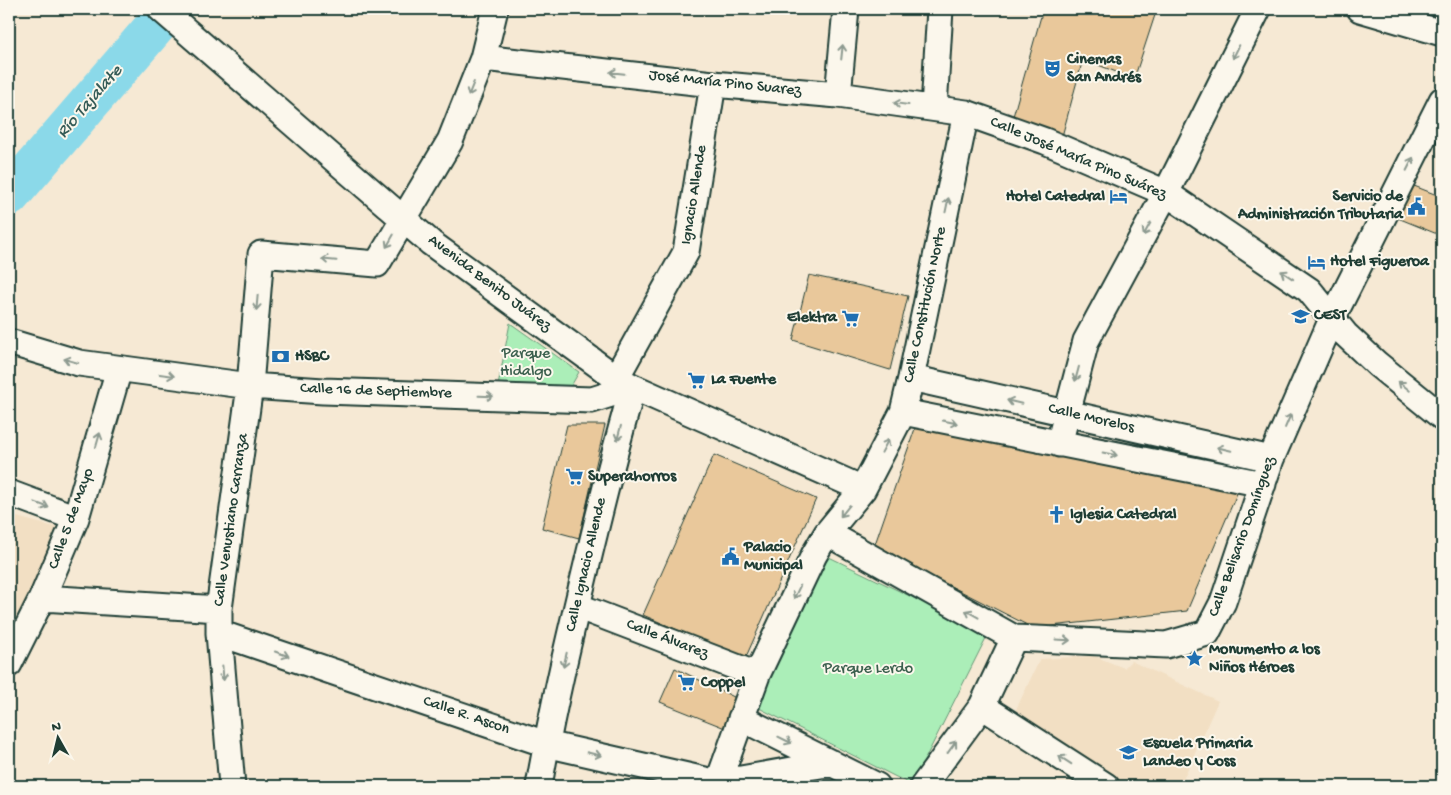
<svg xmlns="http://www.w3.org/2000/svg" width="1451" height="795" viewBox="0 0 1451 795" font-family="'Gochi Hand',sans-serif">
<rect width="100%" height="100%" fill="#f6e9d4"/>
<filter id="ink" filterUnits="userSpaceOnUse"><feTurbulence type="fractalNoise" baseFrequency=".02" numOctaves="2"/><feDisplacementMap in="SourceGraphic" scale="10" xChannelSelector="R" yChannelSelector="G"/><feConvolveMatrix kernelMatrix="1 2 1 2 8 2 1 2 1" color-interpolation-filters="sRGB"/></filter>
<g filter="url(#ink)">
<path fill="#f2dfc3" d="M9,515L62,529L9,634Z
M1094,656L1124,668L1131,661L1218,701L1180,786H1116L1011,720L1040,659Z"/>
<path fill="#abeeb8" stroke="#659676" d="M510,323L579,372L571,386H498Z
M827,556L988,634L912,785L755,706Z"/>
<g fill="none" stroke-linecap="round" stroke-linejoin="round">
<path stroke="#8bd9e9" stroke-width="41" d="M9,196L170,9"/>
</g>
<path fill="#e9c89b" stroke="#1f3d34" d="M1043,9H1150L1156,12L1134,79L1083,59L1061,140L1012,120Z
M1404,182L1442,197V236L1388,214Z
M809,275L908,296L890,370L793,340Z
M918,420L1241,484L1187,611L1033,628L874,547Z
M567,425H605L579,538L542,528Z
M714,455L816,499L745,659L643,615Z
M675,668L736,698L725,728L660,702Z"/>
<g fill="none" stroke-linecap="round" stroke-linejoin="round">
<defs>
<path id="minor" d="M161,9L431,243L616,378L633,387L863,489
M1360,9L1442,33
M483,58L713,84L838,95L966,113L1045,141L1166,193L1309,290L1345,334L1377,364L1442,417
M838,95L846,9
M934,108L940,9
M9,342L79,363L250,386L323,391L592,400L633,387
M616,378L686,252L713,84
M911,378L1271,459
M903,412L1263,484
M1059,444L1086,341L1166,193L1258,9
M9,493L76,518
M827,533L1014,638L1166,645L1207,633L1223,602L1271,459L1332,319L1442,100
M42,598L219,609
M577,606L757,675
M219,633L546,744L718,783L832,763
M9,664L42,598L76,518L119,369
M982,706L1106,786
M741,718L877,786
M232,786L219,633V609L250,386L261,254L377,264L450,141L483,58L495,9
M539,786C552,710 570,635 588,560C602,502 616,444 633,387
M718,786V783L757,675L814,555L827,533L863,489L903,412L911,378L966,113
M923,786L982,706L1014,638"/>
</defs>
<use href="#minor" stroke="#1f3d34" stroke-width="29"/>
<use href="#minor" stroke="#fbf7ec" stroke-width="25"/>
</g>
<defs><path id="oneway-shaft" d="M-6 0H5M1.5-3L5.5 0L1.5 3" fill="none" stroke-width="1.6" stroke-linecap="round" stroke-linejoin="round" transform="scale(1.25)"/></defs>
<g stroke="#8d9a90">
<use href="#oneway-shaft" transform="translate(842 52) rotate(-84)"/>
<use href="#oneway-shaft" transform="translate(1236 52) rotate(116)"/>
<use href="#oneway-shaft" transform="translate(617 73) rotate(-174)"/>
<use href="#oneway-shaft" transform="translate(471 89) rotate(112)"/>
<use href="#oneway-shaft" transform="translate(901 104) rotate(-172)"/>
<use href="#oneway-shaft" transform="translate(1410 164) rotate(-63)"/>
<use href="#oneway-shaft" transform="translate(947 205) rotate(-78)"/>
<use href="#oneway-shaft" transform="translate(1147 229) rotate(119)"/>
<use href="#oneway-shaft" transform="translate(390 241) rotate(120)"/>
<use href="#oneway-shaft" transform="translate(329 260) rotate(-175)"/>
<use href="#oneway-shaft" transform="translate(1287 275) rotate(-146)"/>
<use href="#oneway-shaft" transform="translate(257 303) rotate(95)"/>
<use href="#oneway-shaft" transform="translate(71 361) rotate(-164)"/>
<use href="#oneway-shaft" transform="translate(1077 374) rotate(105)"/>
<use href="#oneway-shaft" transform="translate(167 375) rotate(8)"/>
<use href="#oneway-shaft" transform="translate(1404 386) rotate(-141)"/>
<use href="#oneway-shaft" transform="translate(486 396) rotate(2)"/>
<use href="#oneway-shaft" transform="translate(1014 402) rotate(-167)"/>
<use href="#oneway-shaft" transform="translate(1288 421) rotate(-67)"/>
<use href="#oneway-shaft" transform="translate(950 422) rotate(11)"/>
<use href="#oneway-shaft" transform="translate(619 433) rotate(105)"/>
<use href="#oneway-shaft" transform="translate(98 440) rotate(-74)"/>
<use href="#oneway-shaft" transform="translate(885 446) rotate(-62)"/>
<use href="#oneway-shaft" transform="translate(1224 449) rotate(-167)"/>
<use href="#oneway-shaft" transform="translate(1110 454) rotate(11)"/>
<use href="#oneway-shaft" transform="translate(42 505) rotate(21)"/>
<use href="#oneway-shaft" transform="translate(845 511) rotate(129)"/>
<use href="#oneway-shaft" transform="translate(797 592) rotate(116)"/>
<use href="#oneway-shaft" transform="translate(972 614) rotate(-151)"/>
<use href="#oneway-shaft" transform="translate(1063 640) rotate(3)"/>
<use href="#oneway-shaft" transform="translate(282 654) rotate(19)"/>
<use href="#oneway-shaft" transform="translate(565 660) rotate(103)"/>
<use href="#oneway-shaft" transform="translate(223 673) rotate(85)"/>
<use href="#oneway-shaft" transform="translate(785 740) rotate(26)"/>
<use href="#oneway-shaft" transform="translate(952 747) rotate(-54)"/>
<use href="#oneway-shaft" transform="translate(594 754) rotate(13)"/>
<use href="#oneway-shaft" transform="translate(1065 760) rotate(-147)"/>
</g>
</g>
<defs>
<symbol id="theatre-bare" viewBox="-9 -9 18 18"><path d="M-5-5.5Q0-4 5-5.5V0Q5 5 0 6Q-5 5-5 0ZM-3.3-2.5H-1v1.5H-3.3ZM1-2.5H3.3v1.5H1ZM-2.8 1Q0 5.5 2.8 1Z" fill="#1f6fb2" stroke="#fbf7ec" stroke-width="2.5" paint-order="stroke"/></symbol>
<symbol id="hotel-bare" viewBox="-9 -9 18 18"><path d="M-6-4.5h1.5V1H6V5H4.5V3h-9V5H-6ZM-4 0a1.8 1.8 0 1 1 3.6 0ZM.5 0V-2.5h3Q6-2.5 6 0Z" fill="#1f6fb2" stroke="#fbf7ec" stroke-width="2.5" paint-order="stroke"/></symbol>
<symbol id="civic-bare" viewBox="-9 -9 18 18"><path d="M-.6-6.5H3V-4.5H.6V-3L4-1V1h2V6H-6V1h2V-1L-.6-3ZM-1.2 2.5V6h2.4V2.5Z" fill="#1f6fb2" stroke="#fbf7ec" stroke-width="2.5" paint-order="stroke"/></symbol>
<symbol id="university-bare" viewBox="-9 -9 18 18"><path d="M0-5L7-2L0 1L-7-2ZM-4 1L0 2.5L4 1V4Q0 6-4 4Z" fill="#1f6fb2" stroke="#fbf7ec" stroke-width="2.5" paint-order="stroke"/></symbol>
<symbol id="supermarket-bare" viewBox="-9 -9 18 18"><path d="M-6-5.5h2.5l.6 2H6L4.5 2H-2.5L-4.4-4H-6ZM-1.5 3.2a1.3 1.3 0 1 0 .1 0ZM3 3.2a1.3 1.3 0 1 0 .1 0Z" fill="#1f6fb2" stroke="#fbf7ec" stroke-width="2.5" paint-order="stroke"/></symbol>
<symbol id="bank-bare" viewBox="-9 -9 18 18"><path d="M-6-4H6V4H-6ZM0-2.3a2.3 2.3 0 1 0 0 4.6a2.3 2.3 0 1 0 0-4.6Z" fill="#1f6fb2" stroke="#fbf7ec" stroke-width="2.5" paint-order="stroke"/></symbol>
<symbol id="church-bare" viewBox="-9 -9 18 18"><path d="M-1.2-6h2.4v3.5h3.3v2.4h-3.3V6h-2.4V-.1h-3.3v-2.4h3.3Z" fill="#1f6fb2" stroke="#fbf7ec" stroke-width="2.5" paint-order="stroke"/></symbol>
<symbol id="sight-bare" viewBox="-9 -9 18 18"><path d="M0-6L1.8-2.2L6-1.7L2.9 1.2L3.7 5.4L0 3.3L-3.7 5.4L-2.9 1.2L-6-1.7L-1.8-2.2Z" fill="#1f6fb2" stroke="#fbf7ec" stroke-width="2.5" paint-order="stroke"/></symbol>
<symbol id="school-bare" viewBox="-9 -9 18 18"><path d="M0-5L7-2L0 1L-7-2ZM-4 1L0 2.5L4 1V4Q0 6-4 4Z" fill="#1f6fb2" stroke="#fbf7ec" stroke-width="2.5" paint-order="stroke"/></symbol>
</defs>
<g fill-rule="evenodd">
<use href="#theatre-bare" x="1040" y="56" width="25" height="25"/>
<use href="#hotel-bare" x="1106" y="184" width="25" height="25"/>
<use href="#civic-bare" x="1404" y="194" width="25" height="25"/>
<use href="#hotel-bare" x="1304" y="250" width="25" height="25"/>
<use href="#university-bare" x="1288" y="304" width="25" height="25"/>
<use href="#supermarket-bare" x="838" y="306" width="25" height="25"/>
<use href="#bank-bare" x="268" y="344" width="25" height="25"/>
<use href="#supermarket-bare" x="684" y="368" width="25" height="25"/>
<use href="#supermarket-bare" x="562" y="464" width="25" height="25"/>
<use href="#church-bare" x="1044" y="502" width="25" height="25"/>
<use href="#civic-bare" x="718" y="544" width="25" height="25"/>
<use href="#sight-bare" x="1182" y="646" width="25" height="25"/>
<use href="#supermarket-bare" x="674" y="670" width="25" height="25"/>
<use href="#school-bare" x="1116" y="740" width="25" height="25"/>
</g>
<g text-anchor="middle" dominant-baseline="central" stroke-width="4" stroke-linejoin="round" paint-order="stroke">
<g font-size="16" font-weight="bold" fill="#1f3d34" stroke="#fbf7ec" text-anchor="start">
<text x="1067" y="60">Cinemas<tspan x="1067" dy="18">San Andrés</tspan></text>
<text x="1105" y="197" text-anchor="end">Hotel Catedral</text>
<text x="1403" y="197" text-anchor="end">Servicio de<tspan x="1403" dy="18">Administración Tributaria</tspan></text>
<text x="1330" y="262">Hotel Figueroa</text>
<text x="1314" y="316">CEST</text>
<text x="837" y="318" text-anchor="end">Elektra</text>
<text x="295" y="357">HSBC</text>
<text x="711" y="380">La Fuente</text>
<text x="588" y="477">Superahorros</text>
<text x="1070" y="515">Iglesia Catedral</text>
<text x="744" y="548">Palacio<tspan x="744" dy="18">Municipal</tspan></text>
<text x="1209" y="650">Monumento a los<tspan x="1209" dy="18">Niños Héroes</tspan></text>
<text x="701" y="683">Coppel</text>
<text x="1143" y="744">Escuela Primaria<tspan x="1143" dy="18">Landeo y Coss</tspan></text>
</g>
<g font-size="16" fill="#1f3d34" stroke="#fbf7ec">
<text transform="translate(725 84) rotate(6)">José María Pino Suarez</text>
<text transform="translate(1078 159) rotate(23)">Calle José María Pino Suárez</text>
<text transform="translate(695 195) rotate(-81)">Ignacio Allende</text>
<text transform="translate(489 284) rotate(37)">Avenida Benito Juárez</text>
<text transform="translate(926 305) rotate(-78)">Calle Constitución Norte</text>
<text transform="translate(376 392) rotate(2)">Calle 16 de Septiembre</text>
<text transform="translate(1091 419) rotate(13)">Calle Morelos</text>
<text transform="translate(72 519) rotate(-70)">Calle 5 de Mayo</text>
<text transform="translate(232 520) rotate(-82)">Calle Venustiano Carranza</text>
<text transform="translate(1243 537) rotate(-70)">Calle Belisario Domínguez</text>
<text transform="translate(587 565) rotate(-77)">Calle Ignacio Allende</text>
<text transform="translate(667 640) rotate(21)">Calle Álvarez</text>
<text transform="translate(466 716) rotate(19)">Calle R. Ascon</text>
</g>
<g font-size="16" fill="#3b604e" stroke="#fbf7ec">
<text x="526" y="354">Parque<tspan x="526" dy="18">Hidalgo</tspan></text>
<text x="868" y="669">Parque Lerdo</text>
</g>
<g font-size="18" font-style="italic" fill="#355c58" stroke="#fbf7ec">
<text transform="translate(90 102) rotate(-49)">Río Tajalate</text>
</g>
</g>
<rect width="1451" height="795" fill="none" stroke="#fbf7ec" stroke-width="30"/>
<rect x="15" y="15" width="1421" height="765" fill="none" stroke="#1f3d34" stroke-width="2" filter="url(#ink)"/>
<g transform="translate(58 738) rotate(352)" stroke="#fbf7ec" stroke-width="4" paint-order="stroke">
<path d="M0-4L9 19L0 12L-9 19Z" fill="#1f3d34"/>
<text y="-8" font-size="14" font-weight="bold" text-anchor="middle" fill="#1f3d34">N</text>
</g>
</svg>
